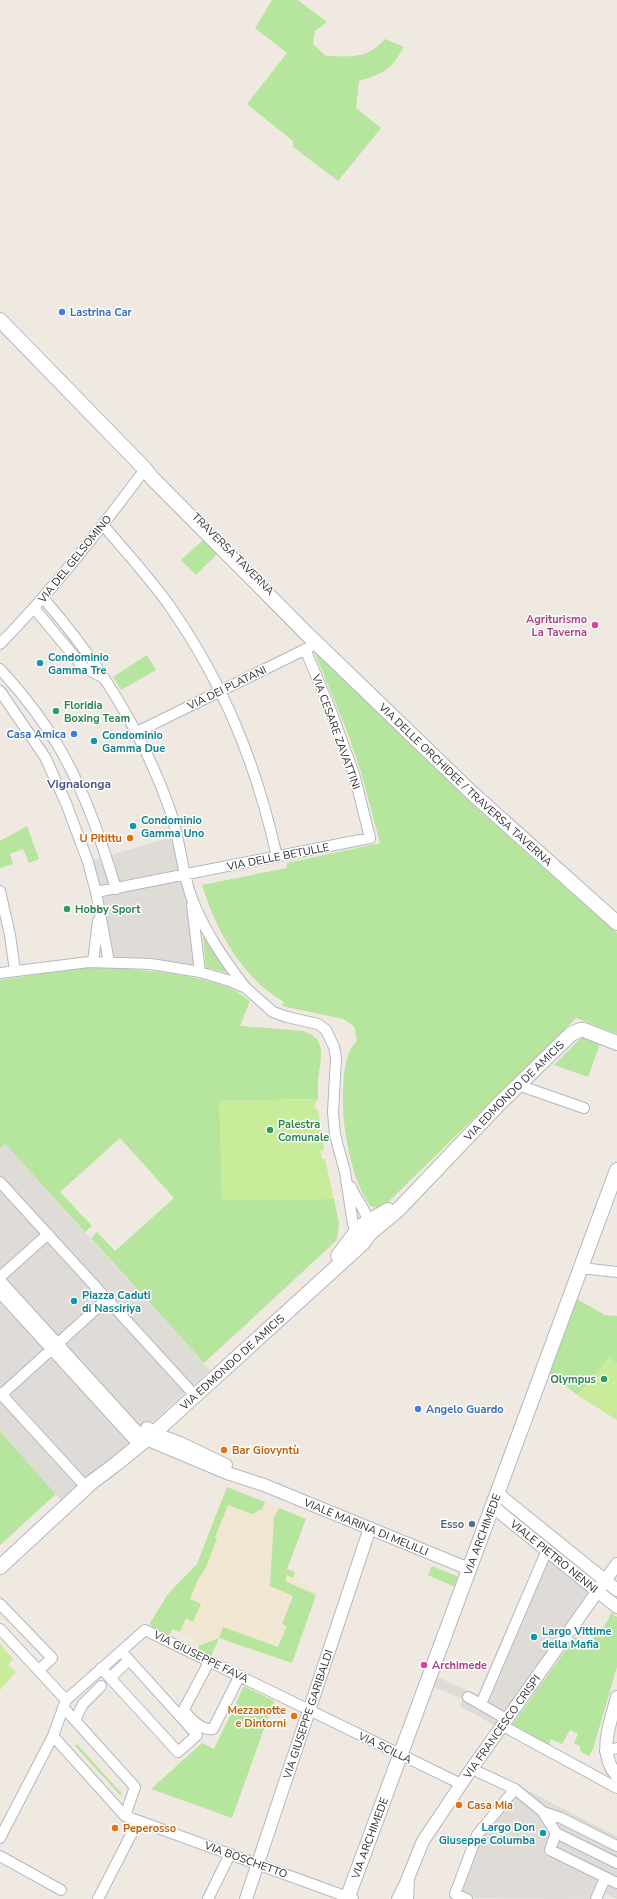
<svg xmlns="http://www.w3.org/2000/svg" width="617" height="1899" viewBox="0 0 617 1899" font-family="'Nunito Sans',sans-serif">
<rect width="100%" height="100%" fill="#efe9e1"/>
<path fill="#f0e6d1" d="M227,1487L306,1519L287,1569L300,1574L297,1581L317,1589L292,1663L219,1638L211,1656L200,1650L191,1636L172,1629L170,1635L152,1627L150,1623L168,1594L197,1564Z"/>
<path fill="#b6e59e" d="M272,0H298L327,22L315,31L313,44L326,56C352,56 366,60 385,39L404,47C390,70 385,73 359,81L356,108L381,128L338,181L293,147V141L247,104L287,53L255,28Z
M203,540L217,554L196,575L181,560Z
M314,651L475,807L617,933V1034L576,1018L383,1207L377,1208L370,1206C355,1184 349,1156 345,1130C342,1111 340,1053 357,1041L354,1026L343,1019L282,1006L284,1002C242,978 216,930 202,885L287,868V863L380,843L361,772L348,734Z
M147,655L156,670L121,690L113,677Z
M27,826L39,859L29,863L23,849L10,854L13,864L0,868V841Z
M203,936L227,973L206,967Z
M81,968C121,968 161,970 200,979C211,982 222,984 232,989C239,992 244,997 250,1001L240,1026L303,1031C329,1039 320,1059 318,1080C318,1086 318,1093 318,1099L220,1101L222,1200L334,1199L339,1223L337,1240L204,1363L91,1238L97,1232L115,1251L174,1198L120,1138L60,1192L92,1226L85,1232L5,1144L0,1148V980Z
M582,1037L600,1044L588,1077L554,1065Z
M575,1298L605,1315L617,1316V1364L609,1358L577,1395L548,1372Z
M0,1431L56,1494L0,1545Z
M227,1487L265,1502L262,1509L252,1514L228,1505L215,1537L217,1538C213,1547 206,1573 199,1577L190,1599L201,1604L193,1622L186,1618L180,1632L172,1629L170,1635L152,1627L150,1623L168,1594L197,1564Z
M279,1508L306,1519L287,1569L295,1572L293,1578L287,1575L285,1581L316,1595L292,1663L219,1638L211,1656L200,1650L198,1646L219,1638L223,1627L278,1647L287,1626L282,1624L293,1596L270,1586L274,1518Z
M432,1566L459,1577L455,1587L428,1575Z
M611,1613L617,1617V1667L593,1749L589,1756L580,1751V1746L574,1743L578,1734L570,1730L562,1744L551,1739L549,1745L512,1725L575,1637L590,1647L594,1641L592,1640L607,1622Z
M244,1686L274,1701L232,1818L151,1789L202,1743L214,1749Z
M77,1744L122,1794L120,1795L75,1746Z"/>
<path fill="#c9ec9a" d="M318,1099L315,1103V1108L318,1110L324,1150L321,1151L322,1159H325L334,1199L222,1200L219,1101Z
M609,1358L617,1364V1420L577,1395Z
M0,1644L13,1659L8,1665L16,1672L0,1690Z"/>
<path fill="#dfdcd8" d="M178,835L200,972L109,962L88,862Z
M5,1144L210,1370L110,1461L66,1506L0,1431V1148Z
M543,1546L598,1591L501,1729L460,1706L462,1699L427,1684L431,1674L478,1695Z
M479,1767L513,1783L617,1836V1899L605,1894L602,1899L449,1898L477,1823H482L507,1788Z"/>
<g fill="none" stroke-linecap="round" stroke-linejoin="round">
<defs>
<path id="minor" d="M103,525C125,551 149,577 169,605C224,684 256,763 277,857
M43,598C98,661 141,729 169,807C180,837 181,868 191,896C203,929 223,958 245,987
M34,608L83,667L104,678
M0,644C53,590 100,530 145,469
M0,669C21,692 41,717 57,744C84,789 101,839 116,889
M0,691L45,757L66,803L88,862L96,892L109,962
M137,732L310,647
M0,891L10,935L15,971
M96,892L370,838L354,774L331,711L305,649
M192,905L200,972
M93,962L98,921
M0,973L89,962L151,964L200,972L230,981L246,988L273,1012L287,1017L318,1024L326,1030L334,1047L336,1058L333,1112L335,1135L345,1172L353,1224L356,1231
M518,1085L584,1108
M0,1182L189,1389
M351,1187C356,1200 368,1212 369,1226
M581,1268L617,1272
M0,1277L48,1234
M0,1280L140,1434
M0,1293L134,1440
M0,1393L86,1487
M1,1395L107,1299
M0,1604L52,1658L39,1670
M0,1629L66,1700L145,1630L461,1784
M209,1662L184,1709C188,1718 203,1731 213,1729L239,1677
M101,1668L178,1752L197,1735L121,1651
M110,1678L129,1660
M468,1697L508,1720
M481,1704L547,1550
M63,1707L135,1787L125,1816
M75,1720L83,1704L101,1686
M503,1726L617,1788
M53,1736L125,1816L353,1899
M605,1751L617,1748
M472,1769L515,1789L543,1812L561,1818L617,1846
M543,1812L556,1833
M0,1838L53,1736L66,1700
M0,1856L61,1890
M617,1863L556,1833L550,1850L617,1883
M98,1899L138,1821
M208,1899L230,1854
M397,1899L407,1879
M467,1899L455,1894L477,1835L515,1789
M596,1899L605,1878"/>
<g id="tertiary">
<path d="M147,1428L159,1435L180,1443L226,1465"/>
<path id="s1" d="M140,1434L146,1439L227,1473L264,1485L469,1569"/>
<path d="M497,1493L617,1590"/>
<path id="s2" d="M492,1506L617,1607"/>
<path d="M617,1697C610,1725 597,1752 617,1776"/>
<path id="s3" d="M246,1899L370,1528"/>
<path id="s4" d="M407,1899L408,1878L423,1841L470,1771L617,1564"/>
</g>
<g id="secondary">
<path id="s5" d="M0,320L145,469L152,478L306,633L473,794L617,923"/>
<path d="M364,1224L388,1210"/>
<path id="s6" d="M369,1234L399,1209L500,1103L571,1034L580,1030H584L617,1043"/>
<path d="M338,1256L356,1232"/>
<path id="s7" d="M0,1567L92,1482L116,1464L154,1433L363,1243L368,1236"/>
<path id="s8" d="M347,1899L617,1170"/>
</g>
</defs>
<use href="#minor" stroke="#b4b7c1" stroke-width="12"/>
<use href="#tertiary" stroke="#b4b7c1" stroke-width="14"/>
<use href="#secondary" stroke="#b4b7c1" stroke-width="16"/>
<use href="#minor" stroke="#fff" stroke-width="10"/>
<use href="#tertiary" stroke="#fff" stroke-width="12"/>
<use href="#secondary" stroke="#fff" stroke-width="14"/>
</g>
<g fill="#3f7fe0" stroke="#fff" stroke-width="1.5">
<circle cx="62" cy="312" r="4"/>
<circle cx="74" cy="734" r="4"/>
<circle cx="418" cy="1409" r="4"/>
</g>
<g fill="#d1479c" stroke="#fff" stroke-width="1.5">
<circle cx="595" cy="625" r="4"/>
<circle cx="424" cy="1665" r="4"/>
</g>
<g fill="#0f9aa8" stroke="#fff" stroke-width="1.5">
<circle cx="40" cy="663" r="4"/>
<circle cx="94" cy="741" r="4"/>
<circle cx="133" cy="826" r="4"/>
<circle cx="74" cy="1301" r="4"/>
<circle cx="534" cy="1637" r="4"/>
<circle cx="543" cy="1833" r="4"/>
</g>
<g fill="#2e9e5b" stroke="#fff" stroke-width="1.5">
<circle cx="56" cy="711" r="4"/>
<circle cx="67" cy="909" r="4"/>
<circle cx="270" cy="1130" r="4"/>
<circle cx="604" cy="1379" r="4"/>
</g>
<g fill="#e8710a" stroke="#fff" stroke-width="1.5">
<circle cx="130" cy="838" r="4"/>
<circle cx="224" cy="1450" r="4"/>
<circle cx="294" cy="1716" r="4"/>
<circle cx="459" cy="1805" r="4"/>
<circle cx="115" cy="1828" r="4"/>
</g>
<circle fill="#5c6f8a" stroke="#fff" stroke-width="1.5" cx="472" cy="1524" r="4"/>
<g text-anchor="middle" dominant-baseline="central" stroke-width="3" stroke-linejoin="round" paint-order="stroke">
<g font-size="11" font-weight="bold" fill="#366cbe" stroke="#fff" text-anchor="start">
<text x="70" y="312">Lastrina Car</text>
<text x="66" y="734" text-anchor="end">Casa Amica</text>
<text x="426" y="1409">Angelo Guardo</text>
</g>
<g font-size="11" fill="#2e2e2e" stroke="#fff">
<text transform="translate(233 554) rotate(45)">TRAVERSA TAVERNA</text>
<text transform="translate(75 559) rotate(-51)">VIA DEL GELSOMINO</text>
<text transform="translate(227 688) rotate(-26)">VIA DEI PLATANI</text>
<text transform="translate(336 732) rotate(70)">VIA CESARE ZAVATTINI</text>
<text stroke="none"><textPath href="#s5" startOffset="658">VIA DELLE ORCHIDEE / TRAVERSA TAVERNA</textPath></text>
<text transform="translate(278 857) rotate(-11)">VIA DELLE BETULLE</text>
<text stroke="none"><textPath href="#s6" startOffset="204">VIA EDMONDO DE AMICIS</textPath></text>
<text stroke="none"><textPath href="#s7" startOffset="310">VIA EDMONDO DE AMICIS</textPath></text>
<text stroke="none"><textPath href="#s1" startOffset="245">VIALE MARINA DI MELILLI</textPath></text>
<text stroke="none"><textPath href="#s8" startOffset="389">VIA ARCHIMEDE</textPath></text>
<text stroke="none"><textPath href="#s2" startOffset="80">VIALE PIETRO NENNI</textPath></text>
<text transform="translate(201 1657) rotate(26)">VIA GIUSEPPE FAVA</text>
<text stroke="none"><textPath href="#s3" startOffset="195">VIA GIUSEPPE GARIBALDI</textPath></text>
<text stroke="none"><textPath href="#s4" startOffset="200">VIA FRANCESCO CRISPI</textPath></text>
<text transform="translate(385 1748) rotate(26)">VIA SCILLA</text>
<text stroke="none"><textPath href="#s8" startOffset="65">VIA ARCHIMEDE</textPath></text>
<text transform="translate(246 1860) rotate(20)">VIA BOSCHETTO</text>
</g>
<g font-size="11" font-weight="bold" fill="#b23c85" stroke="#fff" text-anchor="end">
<text x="587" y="619">Agriturismo<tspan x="587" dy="13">La Taverna</tspan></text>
<text x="432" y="1665" text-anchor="start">Archimede</text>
</g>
<g font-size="11" font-weight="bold" fill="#0d838f" stroke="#fff" text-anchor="start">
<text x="48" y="657">Condominio<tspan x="48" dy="13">Gamma Tre</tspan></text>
<text x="102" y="735">Condominio<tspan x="102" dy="13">Gamma Due</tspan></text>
<text x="141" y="820">Condominio<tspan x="141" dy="13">Gamma Uno</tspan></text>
<text x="82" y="1295">Piazza Caduti<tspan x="82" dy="13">di Nassiriya</tspan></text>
<text x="542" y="1631">Largo Vittime<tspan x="542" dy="13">della Mafia</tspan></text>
<text x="535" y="1827" text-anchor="end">Largo Don<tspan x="535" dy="13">Giuseppe Columba</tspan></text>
</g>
<g font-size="11" font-weight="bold" fill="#27864d" stroke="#fff" text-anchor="start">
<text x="64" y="705">Floridia<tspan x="64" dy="13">Boxing Team</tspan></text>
<text x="75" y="909">Hobby Sport</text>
<text x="278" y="1124">Palestra<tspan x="278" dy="13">Comunale</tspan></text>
<text x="596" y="1379" text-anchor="end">Olympus</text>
</g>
<g font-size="11" font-weight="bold" fill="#c56008" stroke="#fff" text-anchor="start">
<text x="122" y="838" text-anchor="end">U Pitittu</text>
<text x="232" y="1450">Bar Giovyntù</text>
<text x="286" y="1710" text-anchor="end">Mezzanotte<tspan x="286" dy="13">e Dintorni</tspan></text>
<text x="467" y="1805">Casa Mia</text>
<text x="123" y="1828">Peperosso</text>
</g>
<g font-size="11" font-weight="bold" fill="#4e5e75" stroke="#fff" text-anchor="end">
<text x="464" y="1524">Esso</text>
</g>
<g font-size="12" font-weight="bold" fill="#4d5680" stroke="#fff">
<text x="79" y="784">Vignalonga</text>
</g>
</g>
</svg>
